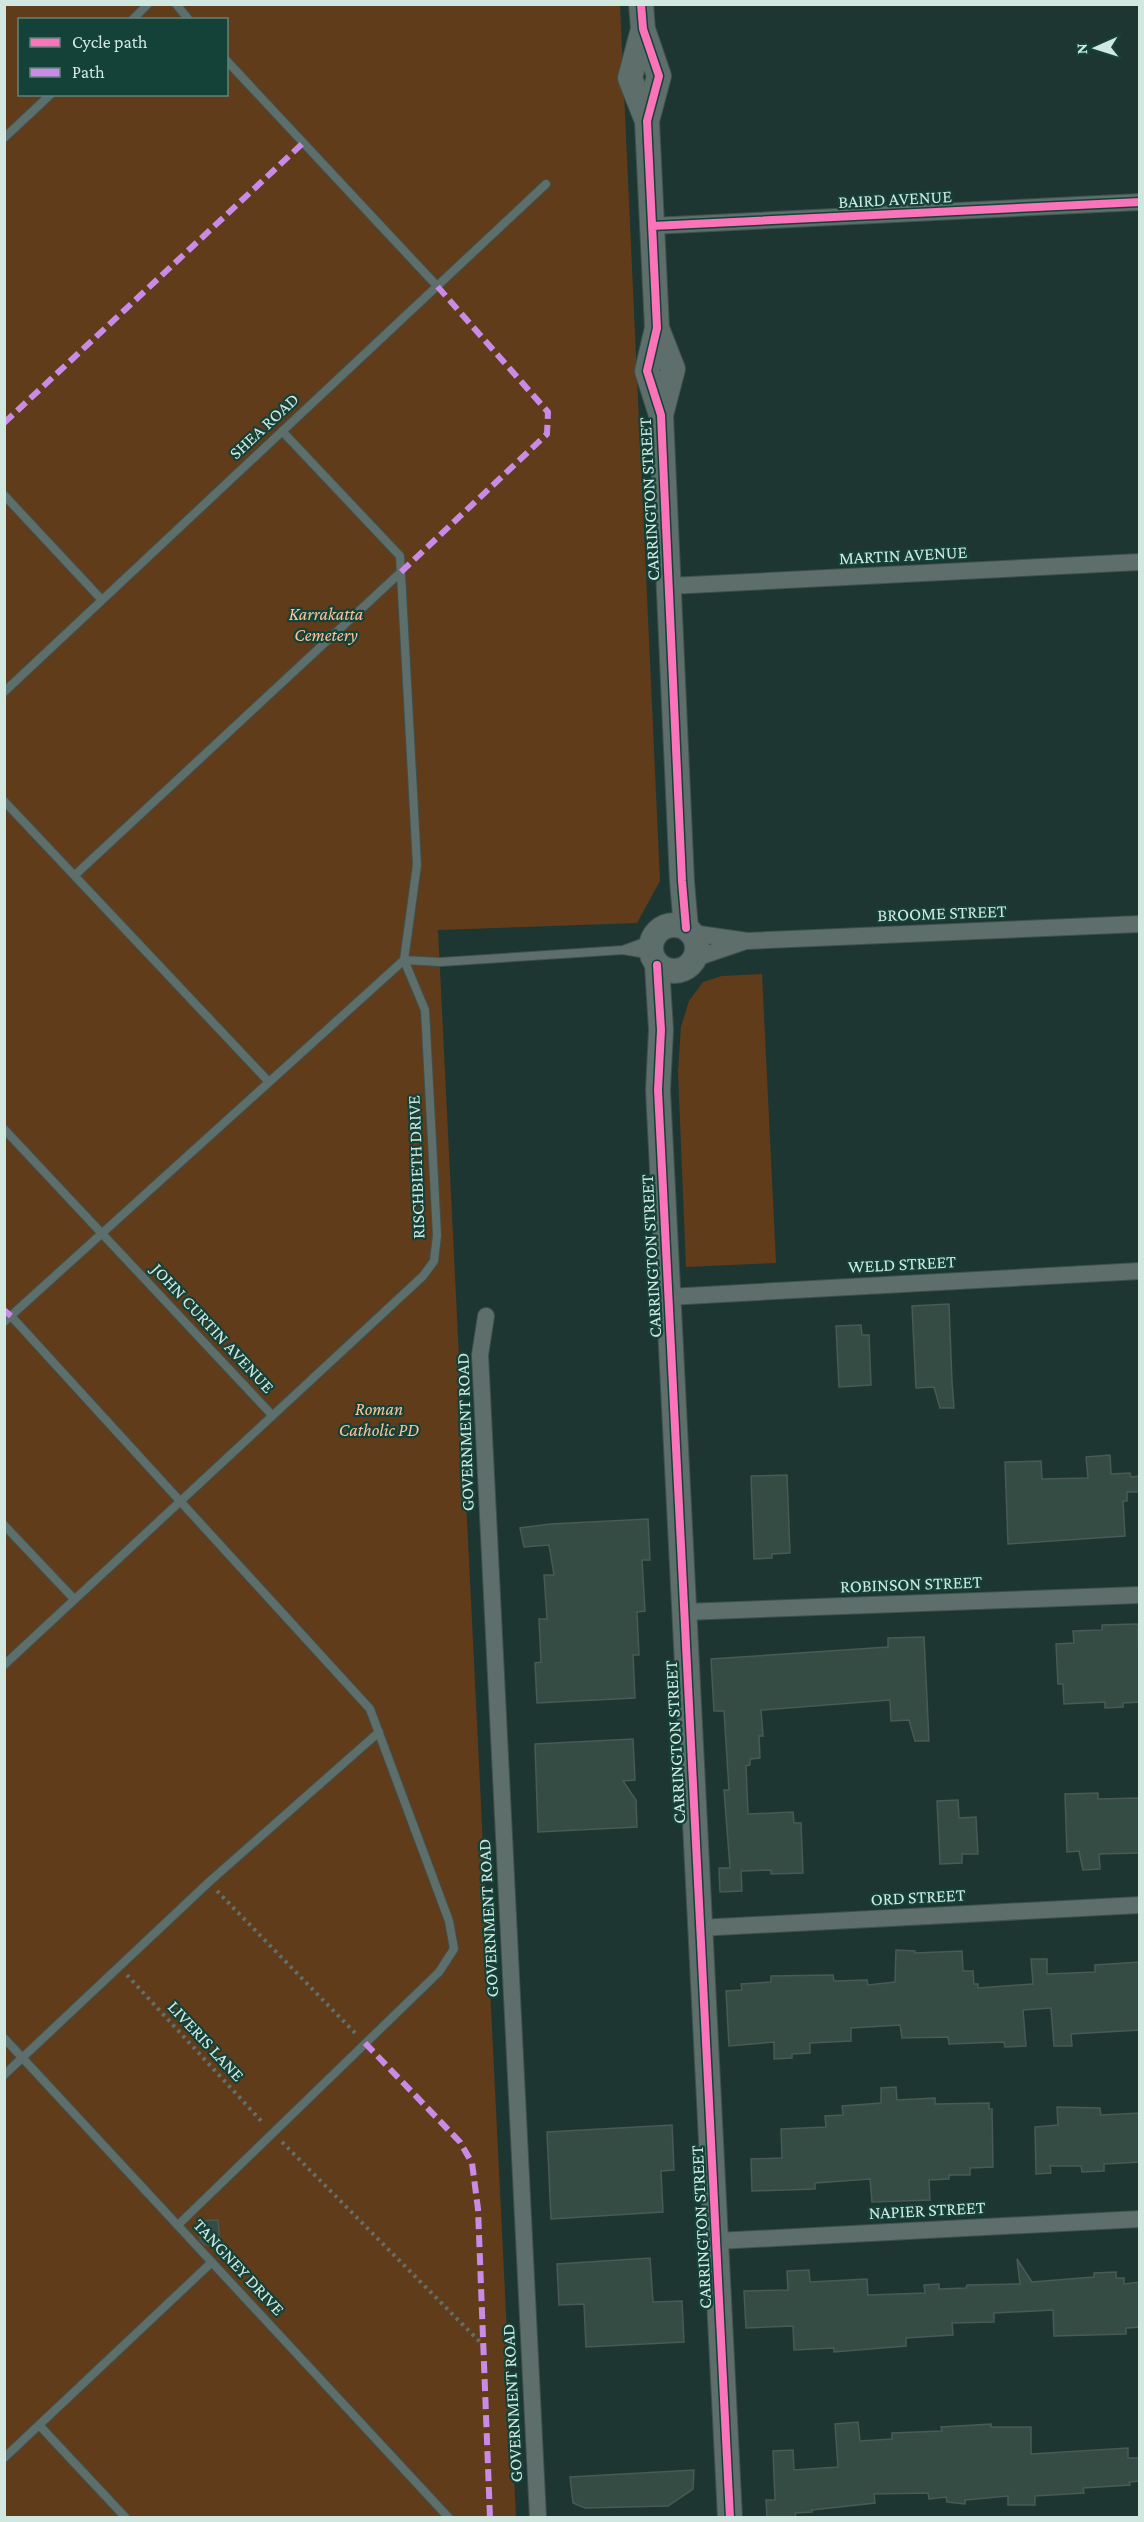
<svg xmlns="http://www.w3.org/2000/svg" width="1144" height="2522" viewBox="0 0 1144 2522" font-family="'Crimson Pro',serif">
<rect width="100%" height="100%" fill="#1e3632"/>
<path fill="#613c1b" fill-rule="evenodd" d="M5,5H620L660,881L637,923L438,930L516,2517L5,2518ZM20,20H226V94H20Z
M762,974L776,1263L686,1267L678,1072L681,1027L689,1001L703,982L722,976Z"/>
<path fill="#344c44" stroke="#485a53" stroke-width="1.5" d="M949,1304L952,1382L954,1408H940L934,1387L916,1388L912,1306Z
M861,1325L862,1335H869L871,1385L839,1387L836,1326Z
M1110,1455L1111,1474L1130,1473L1131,1477L1140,1476V1492H1127V1501H1123L1125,1536L1008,1544L1005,1462L1041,1461L1042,1479L1088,1478L1086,1457Z
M787,1475L790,1553L772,1554V1558L754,1559L751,1476Z
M648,1519L650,1560H642L645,1611L637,1612L639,1655H633L635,1698L537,1703L535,1663L541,1662L539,1619H547L544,1575H554L549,1545L524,1547L520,1528L550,1524Z
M1138,1624L1140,1702L1123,1703V1707L1105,1708V1702L1064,1704L1063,1684H1058L1056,1644L1074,1643L1073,1631L1102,1630V1625Z
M924,1637L929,1741H915L909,1720L891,1721L890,1700L761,1710L763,1736H759L760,1758L750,1759V1765L746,1766L748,1814L793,1812L794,1823H801L803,1873L771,1874V1870L741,1871L742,1891L720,1892L719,1868H730L724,1790H729L724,1711H714L711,1659L888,1647V1638Z
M633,1739L635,1780L623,1781L636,1800L637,1827L538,1832L535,1744Z
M1098,1793V1799L1140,1798V1853L1099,1854L1100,1869L1083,1870L1079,1851L1067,1852L1065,1794Z
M958,1800L959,1818L976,1817L978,1854H962V1863L940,1864L937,1801Z
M896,1950L915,1951V1953L962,1951L963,1971H973L974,1984H978V1988L1033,1984L1031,1959H1047V1974L1095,1972V1965L1140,1962V2030L1071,2034L1072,2046H1054L1051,2008L1023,2010L1026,2046L1005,2047L1004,2042L949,2044L948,2037L902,2038L900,2025L851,2028V2041L810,2043V2053L792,2054V2058L774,2059V2042L729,2046L726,1991L742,1990L741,1984L771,1982V1976L833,1975L834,1981L867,1980L868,1985L895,1982Z
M896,2087L897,2100L935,2098V2104L989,2103V2109H992L993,2167L970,2168V2175H949V2179L929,2180L930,2200L872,2202L870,2179L815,2183V2189L752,2191L751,2159L782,2158L781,2129L826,2127L825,2116L843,2115L842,2106L881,2103V2088Z
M1057,2107L1100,2108L1101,2115L1140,2113V2162L1104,2164V2171L1082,2172L1081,2166H1050L1051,2173L1036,2174L1035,2127L1058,2125Z
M672,2125L674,2170L661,2171L663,2212L551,2219L547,2132Z
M218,2220L220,2244L205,2245L200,2240L199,2221Z
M650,2258L653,2302L682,2301L684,2342L586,2347L584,2304L559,2305L557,2264Z
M1017,2259L1032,2282L1094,2277V2273L1116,2272V2278H1124V2284L1140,2282V2327L1126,2328V2334L1054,2336L1053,2310L994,2313V2322L952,2323L953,2335L906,2338V2346L834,2352V2348L794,2350L793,2326L746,2328L744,2291L788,2290L787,2271L809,2270L810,2282L867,2279L868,2295L925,2293L924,2285L939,2284V2289L966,2288L967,2285L1020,2284Z
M858,2422L860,2441L892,2439V2433L942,2431L941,2427L991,2424V2427H1031V2454L1128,2448V2458H1140V2481L1129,2482L1130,2485L1083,2488L1084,2493L1035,2496V2505H1008V2496L965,2500V2504L947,2502L946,2497L929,2499L928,2493L874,2494L875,2503L812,2510V2512L795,2513L796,2517H767L766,2500H775L773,2451L793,2450L794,2470L838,2467L835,2424Z
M694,2470L693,2489L668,2506L585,2508L573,2503L570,2477Z"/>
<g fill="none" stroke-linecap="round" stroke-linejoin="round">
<defs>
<path id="lane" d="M176,4L189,20
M132,20L148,4
M226,60L437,286
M4,138L51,94
M4,495L102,600
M4,692L546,184
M4,801L269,1082
M75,875L401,572
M623,950L653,939
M404,960L440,962L623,950L652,955
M4,1129L272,1415
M11,1316L370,1709L449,1921L454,1949L439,1972L178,2225
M4,1322L404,960L417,865L400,556L282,431
M4,1525L74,1599
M4,1665L423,1276L434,1261L437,1235L425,1010L404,960
M4,2038L449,2518
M4,2075L209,1882L379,1732
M39,2425L126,2518
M4,2458L212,2262"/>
<path id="street" d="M652,226L1140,202
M669,586L1140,562
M692,933L747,941L1140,924
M696,958L743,942
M668,1297L1140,1271
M486,1316L480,1355L538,2518
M684,1612L1140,1595
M699,1928L1140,1905
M717,2241L1140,2219"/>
<path id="secondary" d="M641,4L643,29L659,76L647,121L657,328L647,371L661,415L682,881L686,928
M643,29L630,78L647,121
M657,328L673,369L661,415
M651 948a23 23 0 1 1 46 0a23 23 0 1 1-46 0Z
M657,965L661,1030L658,1090L730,2518"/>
</defs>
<use href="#lane" stroke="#3e514e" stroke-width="10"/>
<use href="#street" stroke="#3e514e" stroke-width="18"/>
<use href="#secondary" stroke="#3e514e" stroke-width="26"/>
<path stroke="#60706d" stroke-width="4" stroke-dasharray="3 4.5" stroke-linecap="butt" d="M217,1891L358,2036
M127,1975L264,2124
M282,2142L484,2346"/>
<use href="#lane" stroke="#5e6f6b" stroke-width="8"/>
<use href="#street" stroke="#5e6f6b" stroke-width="16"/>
<use href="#secondary" stroke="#5e6f6b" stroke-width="24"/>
<path stroke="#ca8be6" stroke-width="6" stroke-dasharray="12 6" stroke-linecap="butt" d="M4,423L303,143
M401,572L547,434L548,412L437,286
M4,1310L11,1316
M365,2043L460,2142L472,2163L478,2209L490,2518"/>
<defs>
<path id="cycleway" d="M641,4L643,29L659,76L647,121L657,328L647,371L661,415L682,881L686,928
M652,226L1140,202
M657,965L661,1030L658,1090L730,2518"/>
</defs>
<use href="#cycleway" stroke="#144138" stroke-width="11"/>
<use href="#cycleway" stroke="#fb73b8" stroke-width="8"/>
</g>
<g text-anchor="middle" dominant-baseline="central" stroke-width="4.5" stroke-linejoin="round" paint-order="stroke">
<g font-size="18" fill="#d1e8e1" stroke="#144138">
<text transform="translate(895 199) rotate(-3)">BAIRD AVENUE</text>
<text transform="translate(264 426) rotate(-43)">SHEA ROAD</text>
<text transform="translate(649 499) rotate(-93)">CARRINGTON STREET</text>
<text transform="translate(903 555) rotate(-3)">MARTIN AVENUE</text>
<text transform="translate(942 913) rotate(-2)">BROOME STREET</text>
<text transform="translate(416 1167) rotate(-92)">RISCHBIETH DRIVE</text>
<text transform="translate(651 1256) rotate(-93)">CARRINGTON STREET</text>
<text transform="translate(902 1264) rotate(-3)">WELD STREET</text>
<text transform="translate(213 1328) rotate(47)">JOHN CURTIN AVENUE</text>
<text transform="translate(465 1432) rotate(-92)">GOVERNMENT ROAD</text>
<text transform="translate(911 1584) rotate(-2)">ROBINSON STREET</text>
<text transform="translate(675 1742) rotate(-93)">CARRINGTON STREET</text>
<text transform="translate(918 1897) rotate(-3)">ORD STREET</text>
<text transform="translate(488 1918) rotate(-93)">GOVERNMENT ROAD</text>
<text transform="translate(206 2041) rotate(47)">LIVERIS LANE</text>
<text transform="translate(927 2210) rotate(-3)">NAPIER STREET</text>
<text transform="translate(701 2227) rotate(-93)">CARRINGTON STREET</text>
<text transform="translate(239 2267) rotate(47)">TANGNEY DRIVE</text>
<text transform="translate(512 2403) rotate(-93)">GOVERNMENT ROAD</text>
</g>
<g font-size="18" font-style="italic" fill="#fdc39a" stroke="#144138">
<text x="326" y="614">Karrakatta<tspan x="326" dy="21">Cemetery</tspan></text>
<text x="379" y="1409">Roman<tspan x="379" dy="21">Catholic PD</tspan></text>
</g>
</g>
<rect width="1144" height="2522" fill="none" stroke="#d1e8e1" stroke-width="12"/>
<rect x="18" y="18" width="210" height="78" fill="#144138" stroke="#60847c" stroke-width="1.5"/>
<rect x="30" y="38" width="30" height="9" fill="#fb73b8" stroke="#60847c" stroke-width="1.5"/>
<text x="72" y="48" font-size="18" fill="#d1e8e1">Cycle path</text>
<rect x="30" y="68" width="30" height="9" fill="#ca8be6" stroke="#60847c" stroke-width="1.5"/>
<text x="72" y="78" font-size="18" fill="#d1e8e1">Path</text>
<g transform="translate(1096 48) rotate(267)" stroke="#144138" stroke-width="4.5" paint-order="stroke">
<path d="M0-4.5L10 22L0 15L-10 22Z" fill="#d1e8e1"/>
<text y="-9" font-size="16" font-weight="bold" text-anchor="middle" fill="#d1e8e1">N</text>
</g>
</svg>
